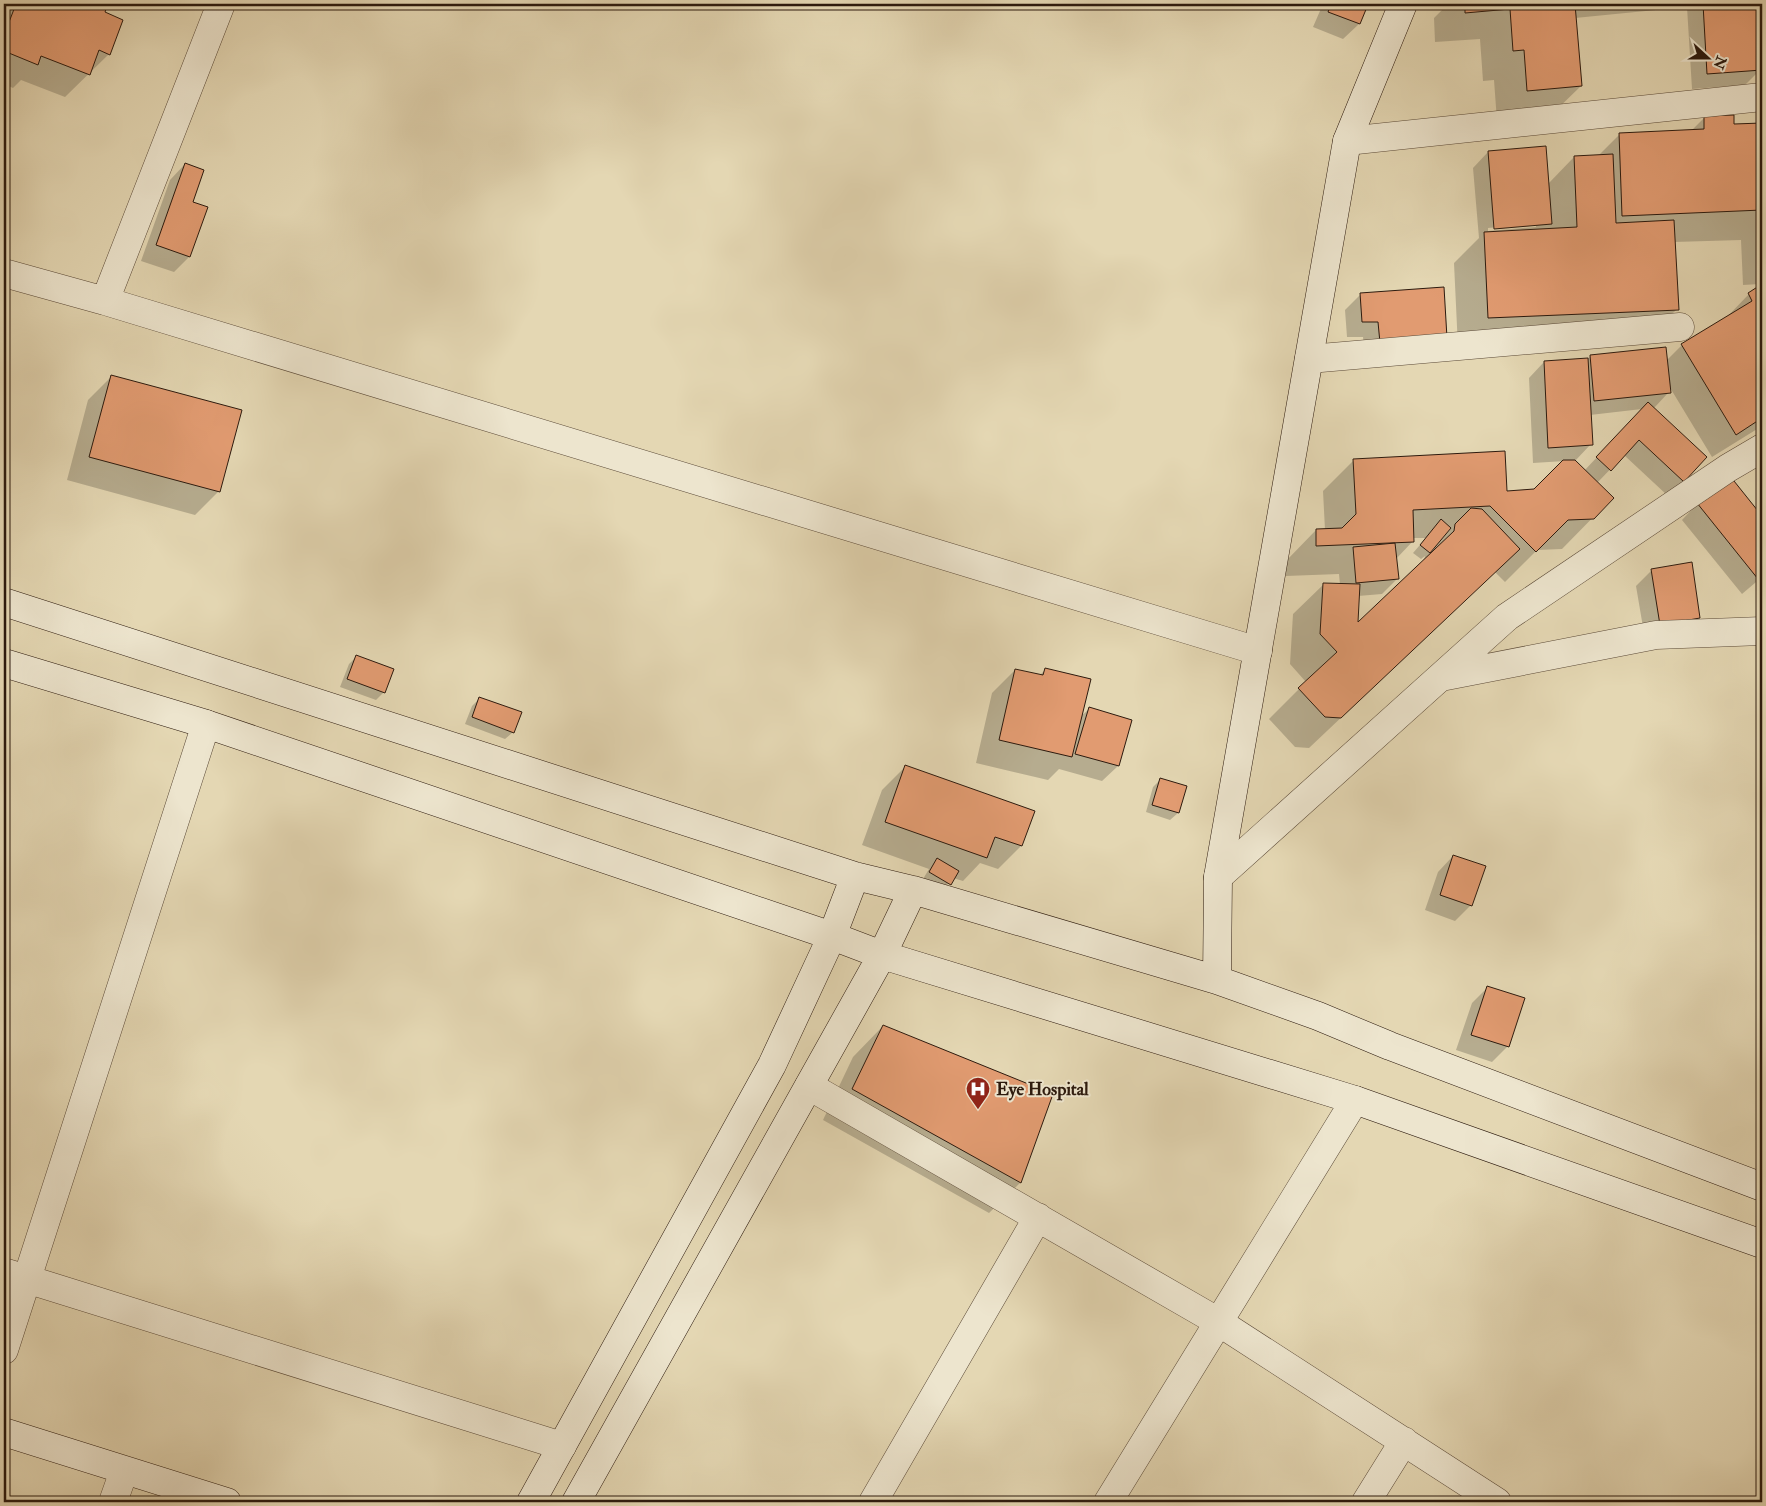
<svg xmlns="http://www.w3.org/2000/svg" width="1766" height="1506" viewBox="0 0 1766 1506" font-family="'IM FELL Double Pica',serif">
<rect width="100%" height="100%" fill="#e4d7b3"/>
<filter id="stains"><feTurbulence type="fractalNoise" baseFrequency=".004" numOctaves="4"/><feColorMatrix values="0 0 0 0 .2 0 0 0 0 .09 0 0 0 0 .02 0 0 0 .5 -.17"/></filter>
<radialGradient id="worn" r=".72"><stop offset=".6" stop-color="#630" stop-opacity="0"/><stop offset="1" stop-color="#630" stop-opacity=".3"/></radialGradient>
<path fill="#0003" fill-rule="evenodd" d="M4,4H107L103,13L109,54L65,97L21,80L13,88L4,84Z
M1323,4H1360L1365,8L1359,24L1343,39L1313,27Z
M1448,4H1680L1670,5L1666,9L1575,18L1581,86L1550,116L1497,121L1494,80L1483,81L1480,39L1435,42L1434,18Z
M1690,4H1756L1760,70L1745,85L1692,89L1687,7Z
M1705,117L1732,125L1762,124V426L1712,457L1669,386V392L1654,408L1684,481L1668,496L1624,455L1597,483L1612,498L1562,549L1537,550L1505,582L1495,572L1309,748L1295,747L1269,719L1306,682L1290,664L1293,614L1324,584L1340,585L1339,574L1286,576V561L1316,530H1325L1323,491L1354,460L1506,492L1535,491L1565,461L1533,463L1529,378L1544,362L1586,360L1590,356L1666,361L1682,345L1726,318L1749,294L1760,287V284L1743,285L1741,240L1674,242L1677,309L1647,340L1458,348L1454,263L1479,238L1473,168L1488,152L1548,184L1574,157L1598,156L1620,134L1691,131ZM1536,224V227L1488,231V228ZM1642,409L1584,471L1575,461L1591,444L1590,415ZM1413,538H1426L1413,553L1421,559L1425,556L1424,561L1356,625L1358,596L1382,594L1398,578L1396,559L1413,541Z
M185,164L189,257L174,272L141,261L170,180Z
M1361,294L1446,338L1365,358L1363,337H1347L1345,310Z
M111,377L219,491L195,515L67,480L88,400Z
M1730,478L1762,518V577L1742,594L1682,520L1697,504Z
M1652,570L1699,617L1683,633L1645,639L1636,586Z
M356,657L384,692L376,700L340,687L349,664Z
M1015,670L1039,676L1045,670L1080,717L1089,709L1131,721L1118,766L1102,781L1059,769L1048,780L976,763L992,693Z
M480,698L513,732L505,739L465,724L472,706Z
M905,767L1021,846L998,869L980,863L963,881L953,878L942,891L923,879L929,869L862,845L882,790Z
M1161,779L1178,813L1170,820L1146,812L1153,787Z
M1453,856L1471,905L1455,921L1425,910L1438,872Z
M1488,987L1508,1046L1492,1062L1456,1050L1472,1003Z
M883,1026L1051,1095L1020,1183L989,1213L823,1120L853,1057Z"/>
<path fill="#e19b71" stroke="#2c1a0e" d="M16,4H108L105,12L123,20L110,55L99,50L90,75L41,56L38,65L4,51V35Z
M1331,4H1362L1367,7L1360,24L1328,12Z
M1465,4H1547V6L1575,4L1582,86L1527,91L1524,50L1513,51L1510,9L1465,13Z
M1703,4H1757L1762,70L1707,74Z
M1734,115V124L1762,123V210L1622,216L1619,133L1704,129V116Z
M1546,146L1552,224L1494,229L1488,151Z
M1613,154L1616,223L1674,220L1679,310L1488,318L1484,232L1577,227L1574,156Z
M185,163L204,170L193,202L208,207L190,257L156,245Z
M1762,284V418L1736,435L1681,344L1752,301L1748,293Z
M1444,287L1447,338L1380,343L1378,322H1362L1360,293Z
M1666,347L1671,393L1594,401L1590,355Z
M1588,358L1593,445L1548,448L1544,361Z
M111,375L242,410L220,492L89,457Z
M1648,402L1707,457L1684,482L1639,440L1611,471L1596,457Z
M1505,451L1507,491L1534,489L1563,460H1575L1614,498L1594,519L1568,520L1536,552L1490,506L1413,510L1414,542L1316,546V529L1342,528L1356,514L1353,459Z
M1730,476L1762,516V576L1758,579L1697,503Z
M1471,508L1482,509L1520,549L1341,718L1325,717L1298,688L1337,652L1320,634L1323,583L1360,584L1358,622L1454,531L1455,524Z
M1441,519L1451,528L1430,553L1420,545Z
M1395,543L1399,579L1356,583L1353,547Z
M1692,562L1700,618L1660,625L1651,569Z
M356,655L394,669L385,693L347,679Z
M1045,668L1091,679L1072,757L999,740L1015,669L1043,675Z
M479,697L522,712L514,733L472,717Z
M1089,707L1132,720L1119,766L1075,754Z
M905,765L1035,811L1022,846L995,837L987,858L885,822Z
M1160,778L1187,786L1179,813L1152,805Z
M1453,855L1486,866L1472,906L1440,895Z
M937,858L959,871L951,885L929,872Z
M1487,986L1525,998L1509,1047L1471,1035Z
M883,1025L1053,1094L1021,1183L852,1089Z"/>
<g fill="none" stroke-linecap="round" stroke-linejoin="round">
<defs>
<path id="street" d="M1347,141L1762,97
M4,273L105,301L1258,651
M105,301L221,4
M1309,359L1680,327
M1441,677L1656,635L1762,631
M1218,877L1507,617L1728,468L1762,448
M809,1086L1217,1321L1497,1502
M4,1272L562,1446
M4,1350L206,724
M113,1502L124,1471
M873,1502L1038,1217
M1108,1502L1355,1100
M1366,1502L1404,1441"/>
<path id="secondary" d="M4,602L855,876L913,890L1217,980L1318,1016L1390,1046L1762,1187
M4,663L206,724L832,936L882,955L1355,1100L1762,1244
M1217,980L1218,877L1347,141L1403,4
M4,1432L227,1502
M531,1502L772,1065L832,936L855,876
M576,1502L882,955L913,890"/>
</defs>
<use href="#street" stroke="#5a4937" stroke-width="29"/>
<use href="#secondary" stroke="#2c1a0e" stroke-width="29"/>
<use href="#street" stroke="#ede5ce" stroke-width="28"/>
<use href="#secondary" stroke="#ede5ce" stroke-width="28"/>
</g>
<defs>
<symbol id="hospital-pin" viewBox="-11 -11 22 30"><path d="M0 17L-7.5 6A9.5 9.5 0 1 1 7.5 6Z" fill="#8f2418" stroke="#ede5ce"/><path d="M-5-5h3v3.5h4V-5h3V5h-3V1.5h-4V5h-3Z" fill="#fff"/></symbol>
</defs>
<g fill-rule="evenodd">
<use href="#hospital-pin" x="964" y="1075" width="28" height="38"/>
</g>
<g text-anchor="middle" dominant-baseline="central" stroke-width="4" stroke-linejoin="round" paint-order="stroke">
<g font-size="18" font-weight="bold" fill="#2c1a0e" stroke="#ede5ce" text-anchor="start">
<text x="996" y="1089">Eye Hospital</text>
</g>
</g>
<rect width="1766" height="1506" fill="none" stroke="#e4d7b3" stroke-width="20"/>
<rect x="5" y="5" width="1756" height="1496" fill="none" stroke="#2c1a0e" stroke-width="2.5"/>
<rect x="10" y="10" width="1746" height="1486" fill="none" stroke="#2c1a0e"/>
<g transform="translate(1708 58) rotate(111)" stroke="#ede5ce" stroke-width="4" paint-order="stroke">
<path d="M0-4L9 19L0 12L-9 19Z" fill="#2c1a0e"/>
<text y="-8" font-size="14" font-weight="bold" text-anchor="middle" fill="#2c1a0e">N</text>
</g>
<rect width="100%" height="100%" filter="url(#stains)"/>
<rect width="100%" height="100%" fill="url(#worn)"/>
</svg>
